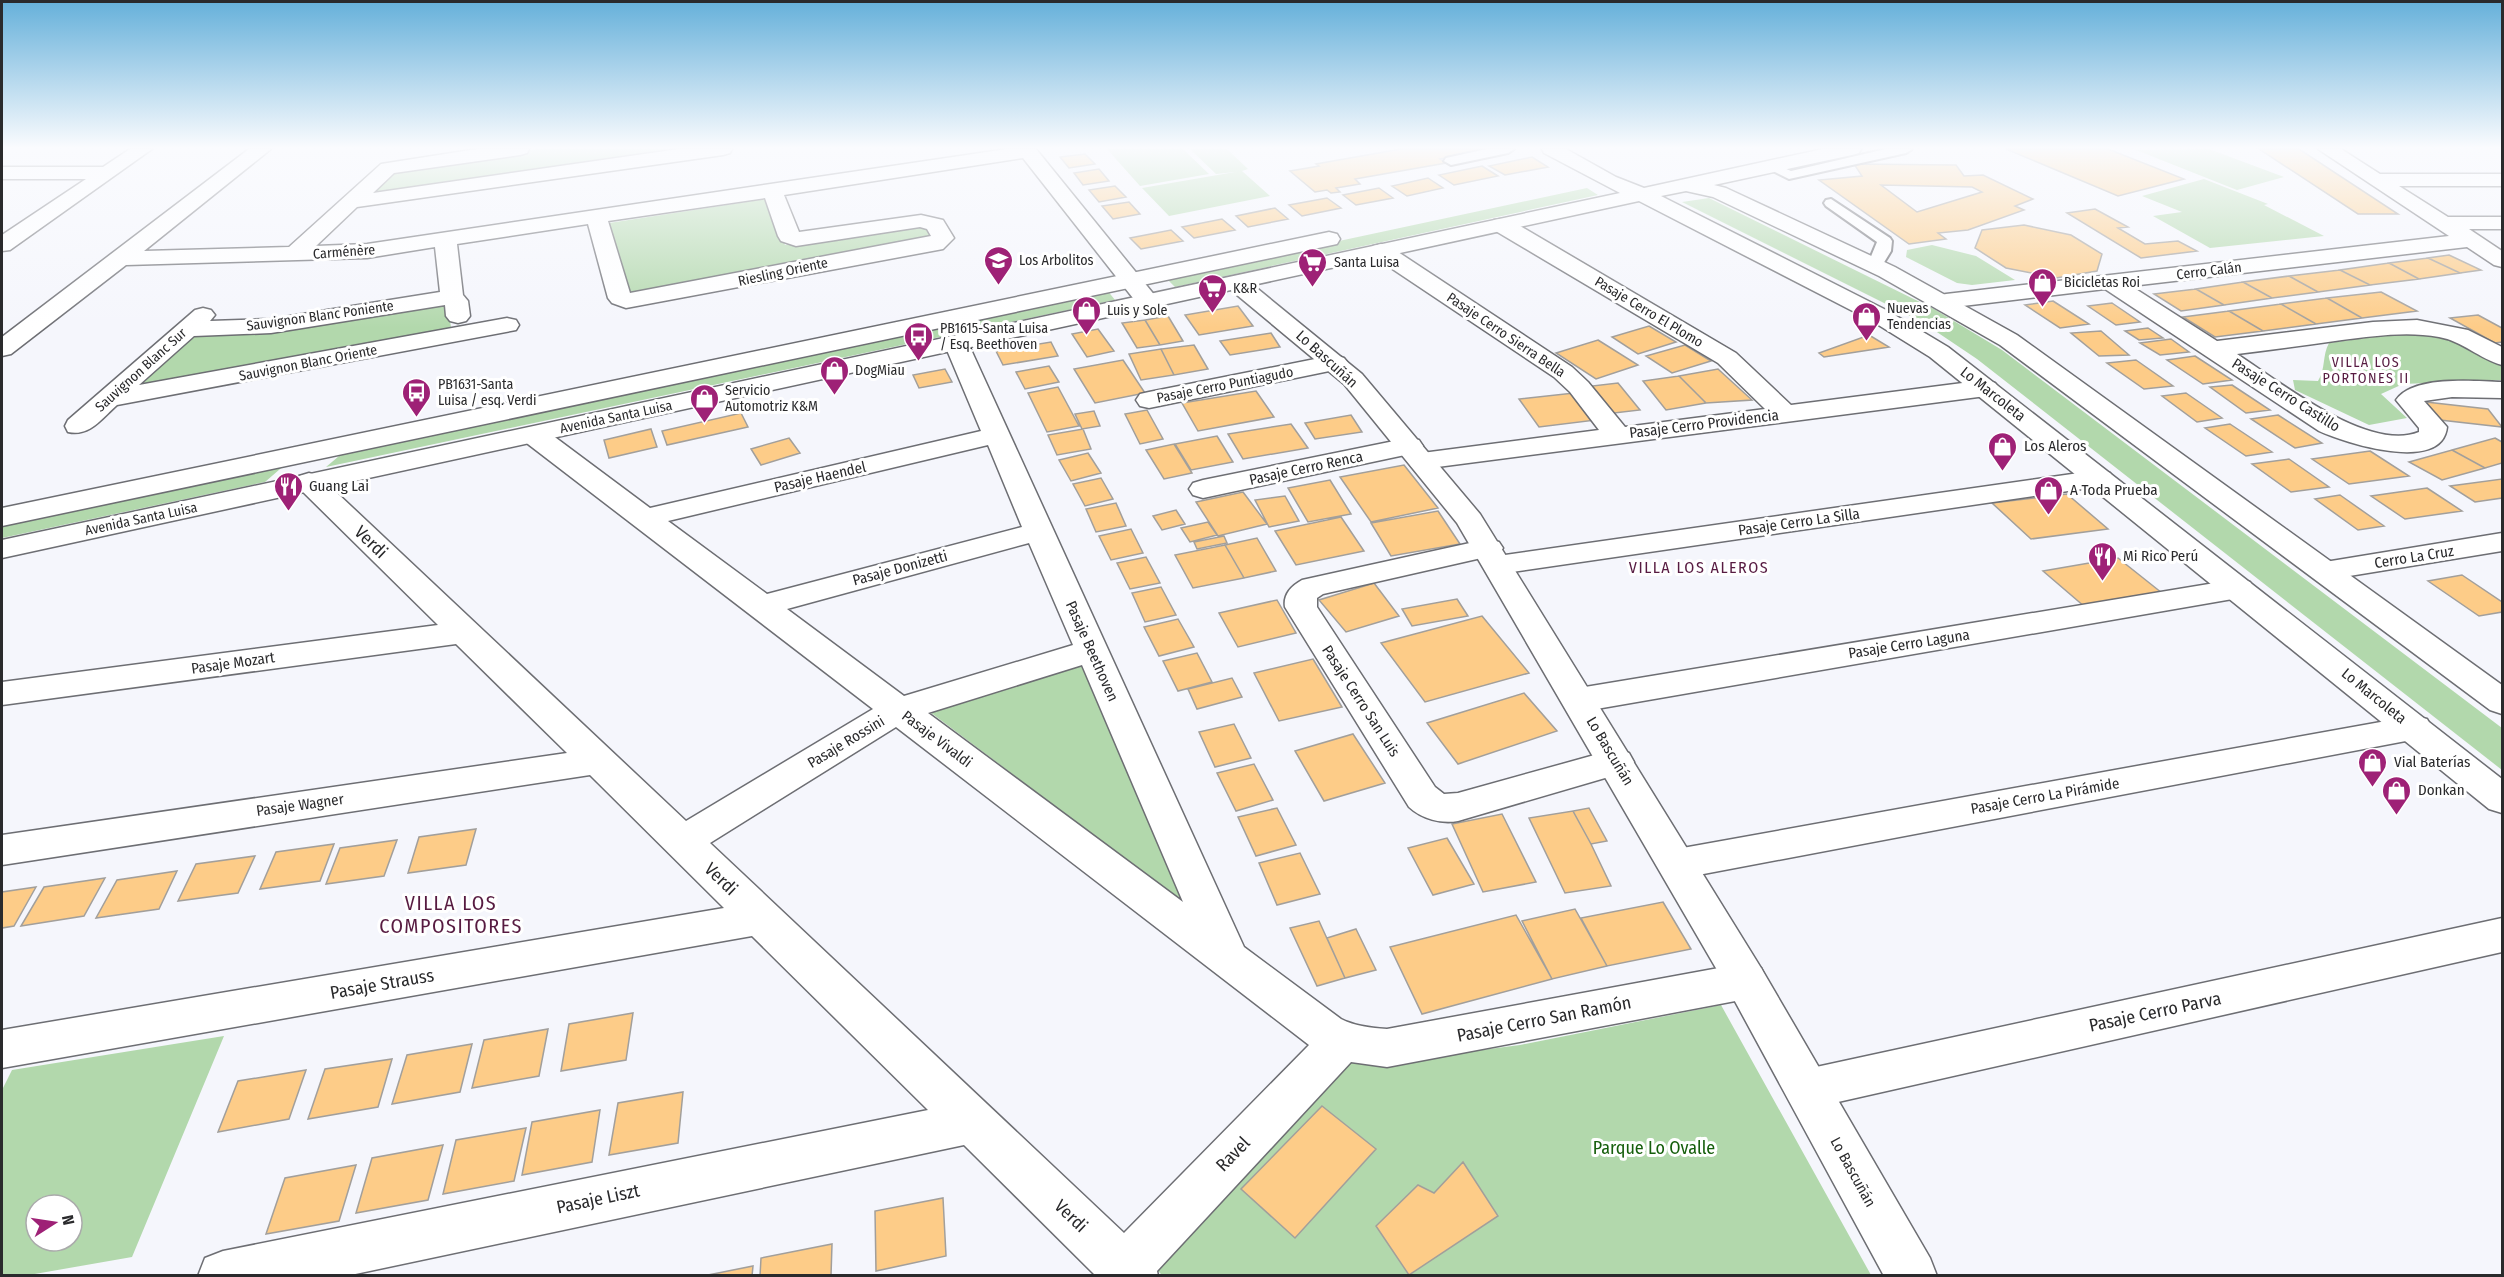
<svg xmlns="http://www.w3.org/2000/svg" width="2504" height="1277" viewBox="0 0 2504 1277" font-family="'Fira Sans Condensed',sans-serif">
<rect width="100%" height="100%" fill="#f5f6fc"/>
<path fill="#b2d8ac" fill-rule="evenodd" d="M538,149H695L366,196L400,168Z
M1107,149H1183L1209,174L1140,186Z
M1190,149H1227L1248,169L1242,171L1270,196L1169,216L1142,188L1235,172L1216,174Z
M2209,149L2284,177L2237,190L2136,150Z
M2204,179L2268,204L2264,205L2324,236L2210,248L2153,216L2182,212L2142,196Z
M1587,188L1598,195L1175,287L1166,278Z
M1709,198L1934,309L2002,350L2502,728V770L1977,359L1922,322L1682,202Z
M766,199L785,245L923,223L937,238L630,297L609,223Z
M1932,245L1976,256L2015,280L1972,285L1957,283L1906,257L1907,250Z
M1107,290L1115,300L326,467L345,451Z
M448,303L451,328L130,392L189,335Z
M2410,332L2452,340L2479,349L2502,367V380L2403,384L2381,394L2407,418L2369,425L2295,390L2293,380L2318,381C2326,368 2322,356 2329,343Z
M287,463L265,482L2,538V522Z
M1088,660L1182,902L930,712Z
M1721,1005L1871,1275L1163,1276L1156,1269L1349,1063L1428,1057L1520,1045Z
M224,1036L132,1257L29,1275H2V1090L12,1070ZM36,1205H72V1241H36Z"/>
<path fill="#fdcc88" stroke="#a29f9b" stroke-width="1.5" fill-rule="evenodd" d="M1401,149H1495L1440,159L1446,163L1355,179L1360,184L1336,188L1340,192L1331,193L1327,190L1315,192L1290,171L1319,166L1316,164Z
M2006,149H2108L2184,179L2118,196Z
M2259,149H2299L2398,214H2358Z
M1085,154L1095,164L1069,168L1060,157Z
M1532,157L1548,167L1505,175L1489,166Z
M1854,164L1956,165L1964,176L1983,175L2033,199L2015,206L2024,210L1968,230L1938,233L1946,239L1909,244L1819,180L1862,176ZM1881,185L1972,187L1982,192L1917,212Z
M1482,166L1498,176L1454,185L1439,175Z
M1099,169L1109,181L1083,185L1074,173Z
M1428,178L1443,188L1407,196L1392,186Z
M1115,186L1126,197L1099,202L1089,190Z
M1379,188L1393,198L1356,205L1343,195Z
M1327,198L1341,208L1302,216L1289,205Z
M1129,202L1140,214L1113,219L1102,206Z
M1275,208L1288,219L1248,227L1236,216Z
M2095,209L2128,227L2118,228L2145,244L2178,241L2197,251L2141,258L2067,213Z
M1222,219L1235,230L1194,238L1182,227Z
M2024,225L2071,235L2102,254L2097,271L2056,278L2006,268L1975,248L1982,230Z
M1171,230L1183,241L1141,249L1130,238Z
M2449,255L2481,270L2460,273L2428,258Z
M2428,258L2460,273L2419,279L2389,263Z
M2389,263L2419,279L2370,285L2340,270Z
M2340,270L2370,285L2318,292L2289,276Z
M2289,276L2318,292L2272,298L2243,282Z
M2243,282L2272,298L2224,305L2196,289Z
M2196,289L2224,305L2181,311L2154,294Z
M2381,292L2417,311L2362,318L2327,298Z
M2327,298L2362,318L2316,324L2281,304Z
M2053,301L2089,324L2060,328L2025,305Z
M2112,303L2140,322L2116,325L2088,306Z
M2281,304L2316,324L2263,331L2229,311Z
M1238,306L1253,326L1199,335L1185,315Z
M2229,311L2263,331L2215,337L2183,317Z
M2478,315L2502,328V342L2495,343L2450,318Z
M1168,316L1183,341L1160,345L1145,320Z
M1145,320L1160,345L1137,348L1122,323Z
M1649,326L1676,342L1638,354L1612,337Z
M2148,328L2163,338L2139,340L2125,331Z
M1098,329L1114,351L1087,357L1072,334Z
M2101,331L2129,355L2099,356L2071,333Z
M1271,333L1280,347L1230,355L1220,341Z
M1869,335L1889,347L1824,357L1819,353Z
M2171,339L2189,352L2160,355L2140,343Z
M1598,340L1638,365L1596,379L1556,353Z
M1051,342L1058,356L1003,365L996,351Z
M1194,345L1208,369L1174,375L1161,349Z
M1685,345L1711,361L1672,373L1646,356Z
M1161,349L1174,375L1141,380L1129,354Z
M2195,356L2232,380L2203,384L2167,360Z
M1123,360L1145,393L1095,403L1074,369Z
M2136,360L2173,386L2144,389L2107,363Z
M1049,366L1059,382L1025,389L1016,372Z
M945,369L952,382L919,388L913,375Z
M1718,369L1752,400L1706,403L1679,376Z
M1679,376L1706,403L1666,410L1643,381Z
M1618,383L1640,410L1614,413L1592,386Z
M2232,385L2270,410L2246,413L2210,387Z
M1058,387L1079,426L1047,432L1028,393Z
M1256,391L1274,417L1198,431L1182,403Z
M1574,393L1596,420L1539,427L1519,399Z
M2186,393L2222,418L2197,422L2162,396Z
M2426,402L2488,409L2502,427L2440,420Z
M1147,410L1163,439L1140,444L1125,414Z
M1094,411L1100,426L1082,429L1075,414Z
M741,413L748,427L667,445L662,431Z
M1351,415L1362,432L1315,439L1305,423Z
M2278,415L2322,443L2295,448L2251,419Z
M1291,424L1308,448L1243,459L1228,434Z
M2230,424L2272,452L2246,456L2205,428Z
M651,429L657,447L609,458L604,440Z
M1083,429L1091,449L1057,455L1048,435Z
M1217,436L1233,462L1191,470L1175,444Z
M789,438L800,453L761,465L751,449Z
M2495,438L2502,442V463L2485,468L2452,450Z
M1174,444L1192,473L1164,479L1146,450Z
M2452,450L2485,468L2442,480L2409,462Z
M2370,451L2409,476L2349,484L2312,459Z
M1088,453L1101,473L1071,481L1059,460Z
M2289,459L2329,487L2291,492L2252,464Z
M1404,465L1438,508L1371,522L1340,477Z
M1101,478L1113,499L1085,506L1073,484Z
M2502,479V498L2475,502L2450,486Z
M1330,480L1351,514L1308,522L1288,488Z
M2427,488L2462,511L2405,519L2371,496Z
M1243,492L1267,524L1218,536L1196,502Z
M2067,494L2108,529L2031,539L1992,503Z
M2340,495L2384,526L2358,530L2315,499Z
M1285,496L1299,521L1269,527L1255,500Z
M1116,503L1126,526L1096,532L1086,509Z
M1176,510L1185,524L1162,530L1153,516Z
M1438,511L1460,544L1391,556L1371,523Z
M1341,517L1364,551L1296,565L1275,531Z
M1208,522L1217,535L1190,542L1181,528Z
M1131,529L1143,553L1111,560L1099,536Z
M1224,536L1227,543L1197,549L1194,542Z
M1257,538L1276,571L1244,578L1225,545Z
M1225,545L1244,578L1193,588L1175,555Z
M1146,557L1160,583L1130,589L1117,563Z
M2118,558L2162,593L2085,607L2043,571Z
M2462,575L2502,602V612L2479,616L2428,581Z
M1374,583L1399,616L1346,632L1319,600Z
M1161,587L1176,615L1145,622L1132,593Z
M1457,599L1468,616L1412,626L1402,609Z
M1277,600L1296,633L1238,647L1219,613Z
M1482,616L1529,673L1425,702L1381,643Z
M1178,619L1194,647L1159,656L1144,627Z
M1197,653L1212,682L1178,691L1163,661Z
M1313,659L1342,707L1279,721L1254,673Z
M1232,678L1242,697L1197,709L1188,689Z
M1524,693L1557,731L1458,764L1427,723Z
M1234,724L1251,758L1215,767L1199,732Z
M1353,734L1385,783L1324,801L1295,751Z
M1254,764L1273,800L1236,811L1217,773Z
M1277,808L1296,845L1256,856L1238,817Z
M1589,808L1607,841L1591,844L1573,811Z
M1573,811L1591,844L1611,886L1565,893L1529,818Z
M1502,814L1536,882L1483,892L1452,824Z
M476,829L466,865L408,873L419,837Z
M1447,838L1474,884L1433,895L1408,848Z
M397,840L384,876L326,884L340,848Z
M334,844L320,881L260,889L276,852Z
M1300,853L1320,894L1277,905L1259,863Z
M255,856L238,893L178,901L196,864Z
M177,871L159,909L96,918L117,880Z
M105,878L84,916L21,926L44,887Z
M36,887L14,926L2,928V892Z
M1663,902L1691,949L1607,966L1581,918Z
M1575,909L1607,966L1552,979L1522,921Z
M1516,915L1552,979L1422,1014L1390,947Z
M1319,921L1345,978L1317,986L1290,928Z
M1356,929L1376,970L1345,978L1327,938Z
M633,1013L626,1060L561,1071L569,1024Z
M548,1029L539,1076L472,1088L484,1040Z
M472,1044L460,1092L392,1104L407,1055Z
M392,1059L378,1107L308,1119L325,1069Z
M306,1070L289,1119L218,1132L238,1081Z
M683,1092L678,1143L609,1155L618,1103Z
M1322,1106L1376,1149L1295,1238L1241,1189Z
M600,1110L592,1162L522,1175L532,1122Z
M526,1128L514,1181L443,1194L456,1140Z
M443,1145L428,1200L356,1213L372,1158Z
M1463,1162L1498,1216L1409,1275L1376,1226L1418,1185L1434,1193Z
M356,1165L339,1221L266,1234L285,1178Z
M943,1198L946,1256L876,1271L875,1211Z
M832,1244L831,1276H760L761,1258Z
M753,1266L752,1276H703Z"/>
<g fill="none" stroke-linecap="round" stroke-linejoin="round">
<defs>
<path id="lane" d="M1487,149H1514L1508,153L1451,165L1444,161L1446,158Z
M1886,149H1912L1906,153L1789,179L1765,167L1772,163L1791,171Z
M1831,199L1890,238L1892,241L1891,251L1880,269L1875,271L1867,266L1877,242L1826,206L1824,203L1826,200Z"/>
<path id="street" d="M130,149H152L10,250L2,251V235L86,179H2V167H103Z
M249,149H271L144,251L289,247L381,164L477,149H529L527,153L520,155L394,173L373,193L679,149H732L730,153L723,155L357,207L316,246L367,244L1007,149H1036L1160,302L1156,307L1148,309L1140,307L1023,158L784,195L799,232L921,215L943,220L954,238L943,249L626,308L612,303L608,298L588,224L457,244L463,295L468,301L470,316L466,321L458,323L450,321L446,316L445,305L271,333L194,336L139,385L507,318L516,320L519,325L516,330L117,405C102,418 90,437 68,432L65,426L68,420L195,310L203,308L211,310L215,315L210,321L271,319L440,292L435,247L367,258L126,265L11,354L2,356V337ZM765,198L778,236L781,241L796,246L920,227L927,229L931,236L630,293L608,221Z
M2318,149H2341L2380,174H2502V186H2399L2448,217H2502V229H2469L2502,251V267L2494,265L2467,247L2131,286L2217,341L2373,322L2417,320L2468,330L2502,347V365C2480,359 2462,341 2439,337C2407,331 2374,336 2342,340C2307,345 2272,350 2237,354C2279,381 2368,453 2419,432V428L2396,400C2413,375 2474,381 2502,382V398L2452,397L2424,401L2447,427C2442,474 2345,443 2319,431L2105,289L1946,308L1938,306L1934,301L1938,296L1946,294L2449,236Z
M1502,219L1510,220L1736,353L1791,405L1986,380L1995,383L1999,388L1995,393L1986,396L1422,469L1412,467L1408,461L1412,455L1422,453L1599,430L1570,392L1554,377L1373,256L1370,251L1373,246L1381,244L1389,246L1572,367L1588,382L1625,427L1765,409L1718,363L1494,230L1491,225L1494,220Z
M956,336L965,338L968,343L1244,947L1341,1019C1355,1026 1371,1028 1387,1029L1746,963L1761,968L1767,981L1761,994L1746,999L1387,1067L1351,1062L1157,1271L1158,1276H1096L964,1145L346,1276H198L205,1258L223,1251L928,1110L752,936L2,1068V1030L724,908L590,775L2,865V835L567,753L456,644L2,705V682L438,625L299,488L295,482L299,476L309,473L319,476L686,821L873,709L524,441L520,435L524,429L534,427L544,429L650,508L981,431L944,343L947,338ZM988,445L1022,527L767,594L668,521ZM1029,543L1073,645L904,696L787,609ZM1082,665L1183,902L928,713ZM896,727L1309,1045L1124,1233L710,843Z
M1335,355L1344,358L1348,363L1344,368L1149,408L1140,406L1136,400L1140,394L1149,392Z
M1409,438L1419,440L1423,446L1419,452L1203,498L1193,495L1189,489L1193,483L1203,480Z
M2100,470L2110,473L2114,479L2110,485L1498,574L1487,572L1483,565L1487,558L1498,556Z
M2502,533V551L2325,580L2314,578L2309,571L2314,564L2325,562Z
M1488,539L1499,542L1503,548L1499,554L1323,594L1317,598V607L1435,787L1444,794L1458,793L1616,749L1629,753L1634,762L1629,771L1458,821C1441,824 1422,819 1409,807L1285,607C1283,595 1291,586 1302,580Z
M2239,579L2250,582L2255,589L2250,596L1579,712L1567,708L1562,700L1567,692L1579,688Z
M2414,716L2427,719L2432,728L2427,737L1677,879L1663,875L1657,864L1663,853L1677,849Z
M2502,918V952L1807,1109L1791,1103L1784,1089L1791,1075L1807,1069Z"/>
<path id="secondary" d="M1542,149H1566L1616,177L1644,188L1823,149H1861L1859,153L1852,155L1714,185L1726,188L1895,267L2017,335L2502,685V714L2490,710L2000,345L1879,276L1713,197L1686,191L1661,196L1888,311L1948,347L2502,779V813L2489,809L1930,357L1872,321L1639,201L1253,285L1362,374L1480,514L1761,968L1930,1258L1937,1276H1884L1731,994L1457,523L1344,384L1231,290L2,558V540L1620,193L1544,153Z
M1329,232L1337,234L1340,239L1337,244L2,526V508Z"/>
</defs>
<use href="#lane" stroke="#6d6e73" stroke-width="4"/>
<use href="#street" stroke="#6d6e73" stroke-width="3"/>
<use href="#secondary" stroke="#6d6e73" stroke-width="3"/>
<use href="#lane" fill="#fff" fill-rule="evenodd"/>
<use href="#street" fill="#fff" fill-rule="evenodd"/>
<use href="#secondary" fill="#fff" fill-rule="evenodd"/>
</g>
<linearGradient id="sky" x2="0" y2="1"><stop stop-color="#65b0da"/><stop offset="0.45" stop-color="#fafbfe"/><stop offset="1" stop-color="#fafbfe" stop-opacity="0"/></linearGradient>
<rect width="2504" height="328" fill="url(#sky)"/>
<defs>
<symbol id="school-pin" viewBox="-11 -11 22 30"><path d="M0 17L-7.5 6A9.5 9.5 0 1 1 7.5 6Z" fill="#9e2176" stroke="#fff"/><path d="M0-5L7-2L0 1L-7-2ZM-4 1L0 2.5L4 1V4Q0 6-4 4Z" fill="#fff"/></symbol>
<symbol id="supermarket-pin" viewBox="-11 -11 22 30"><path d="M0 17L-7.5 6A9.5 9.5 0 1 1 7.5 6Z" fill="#9e2176" stroke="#fff"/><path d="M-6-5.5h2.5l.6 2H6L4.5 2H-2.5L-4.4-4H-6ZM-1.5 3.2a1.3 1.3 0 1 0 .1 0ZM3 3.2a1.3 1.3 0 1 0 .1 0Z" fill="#fff"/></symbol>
<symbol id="shop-pin" viewBox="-11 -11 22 30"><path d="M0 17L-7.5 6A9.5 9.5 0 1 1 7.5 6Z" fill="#9e2176" stroke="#fff"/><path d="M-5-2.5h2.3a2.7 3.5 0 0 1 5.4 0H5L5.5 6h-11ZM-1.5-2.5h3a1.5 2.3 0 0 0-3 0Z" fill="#fff"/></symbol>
<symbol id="bus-pin" viewBox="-11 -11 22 30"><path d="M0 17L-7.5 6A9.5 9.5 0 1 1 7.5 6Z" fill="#9e2176" stroke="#fff"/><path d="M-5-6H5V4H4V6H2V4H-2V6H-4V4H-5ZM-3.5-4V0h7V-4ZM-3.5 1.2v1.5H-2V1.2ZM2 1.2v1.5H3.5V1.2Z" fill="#fff"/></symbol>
<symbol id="restaurant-pin" viewBox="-11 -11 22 30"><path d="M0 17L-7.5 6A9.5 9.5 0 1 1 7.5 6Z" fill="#9e2176" stroke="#fff"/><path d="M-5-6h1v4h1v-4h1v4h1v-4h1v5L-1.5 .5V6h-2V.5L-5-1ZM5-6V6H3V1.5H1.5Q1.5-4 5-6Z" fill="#fff"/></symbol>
</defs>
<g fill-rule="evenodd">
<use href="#school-pin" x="982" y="244" width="33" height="45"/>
<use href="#supermarket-pin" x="1296" y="246" width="33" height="45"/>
<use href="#shop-pin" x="2026" y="266" width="33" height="45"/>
<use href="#supermarket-pin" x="1196" y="272" width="33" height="45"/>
<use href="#shop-pin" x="1070" y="294" width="33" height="45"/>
<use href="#shop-pin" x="1850" y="300" width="33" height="45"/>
<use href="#bus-pin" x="902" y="320" width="33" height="45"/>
<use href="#shop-pin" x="818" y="354" width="33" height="45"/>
<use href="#bus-pin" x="400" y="376" width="33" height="45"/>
<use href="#shop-pin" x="688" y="382" width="33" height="45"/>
<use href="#shop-pin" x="1986" y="430" width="33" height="45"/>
<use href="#restaurant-pin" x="272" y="470" width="33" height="45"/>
<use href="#shop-pin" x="2032" y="474" width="33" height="45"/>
<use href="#restaurant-pin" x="2086" y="540" width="33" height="45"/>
<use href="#shop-pin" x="2356" y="746" width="33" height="45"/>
<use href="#shop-pin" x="2380" y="774" width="33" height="45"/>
</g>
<g text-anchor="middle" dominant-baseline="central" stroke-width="6" stroke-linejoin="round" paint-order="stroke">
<g font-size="14" fill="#2a2a2c" stroke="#fff">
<text transform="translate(344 252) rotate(-4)">Carménère</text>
<text transform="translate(2209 271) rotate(-7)">Cerro Calán</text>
<text transform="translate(783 272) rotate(-12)">Riesling Oriente</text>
<text transform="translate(1649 312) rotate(31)">Pasaje Cerro El Plomo</text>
<text transform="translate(320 316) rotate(-8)">Sauvignon Blanc Poniente</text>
<text transform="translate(1506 335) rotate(34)">Pasaje Cerro Sierra Bella</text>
<text transform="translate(308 363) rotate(-11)">Sauvignon Blanc Oriente</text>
<text transform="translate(141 370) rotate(-42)">Sauvignon Blanc Sur</text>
<text transform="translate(1225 385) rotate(-11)">Pasaje Cerro Puntiagudo</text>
<text transform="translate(616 417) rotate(-12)">Avenida Santa Luisa</text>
<text transform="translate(141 519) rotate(-12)">Avenida Santa Luisa</text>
</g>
<g font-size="14" fill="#2a2a2c" stroke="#fff" text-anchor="start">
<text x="1019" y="260">Los Arbolitos</text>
<text x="1334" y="262">Santa Luisa</text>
<text x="2064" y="282">Bicicletas Roi</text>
<text x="1233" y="288">K&amp;R</text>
<text x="1887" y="308">Nuevas<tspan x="1887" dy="16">Tendencias</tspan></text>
<text x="1107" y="310">Luis y Sole</text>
<text x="940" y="328">PB1615-Santa Luisa<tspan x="940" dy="16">/ Esq. Beethoven</tspan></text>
<text x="855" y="370">DogMiau</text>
<text x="438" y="384">PB1631-Santa<tspan x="438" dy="16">Luisa / esq. Verdi</tspan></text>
<text x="725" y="390">Servicio<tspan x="725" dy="16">Automotriz K&amp;M</tspan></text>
</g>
<g font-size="14" letter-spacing="1.5" fill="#571b41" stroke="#fff">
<text x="2366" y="362">VILLA LOS<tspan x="2366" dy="16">PORTONES II</tspan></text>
</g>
<g font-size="15" fill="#2a2a2c" stroke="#fff">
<text transform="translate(1327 359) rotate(42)">Lo Bascuñán</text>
<text transform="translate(1993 394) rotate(38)">Lo Marcoleta</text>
<text transform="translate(2286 395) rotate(32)">Pasaje Cerro Castillo</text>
<text transform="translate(1704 424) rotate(-7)">Pasaje Cerro Providencia</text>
<text transform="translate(1306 468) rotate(-12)">Pasaje Cerro Renca</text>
<text transform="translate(820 477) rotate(-13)">Pasaje Haendel</text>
<text transform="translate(1799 522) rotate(-8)">Pasaje Cerro La Silla</text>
<text transform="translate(2414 557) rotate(-9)">Cerro La Cruz</text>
<text transform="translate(900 568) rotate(-15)">Pasaje Donizetti</text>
<text transform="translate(1909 644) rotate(-9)">Pasaje Cerro Laguna</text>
<text transform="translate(1092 651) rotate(66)">Pasaje Beethoven</text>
<text transform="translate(233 663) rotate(-8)">Pasaje Mozart</text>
<text transform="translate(2374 696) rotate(39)">Lo Marcoleta</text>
<text transform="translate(1361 701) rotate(57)">Pasaje Cerro San Luis</text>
<text transform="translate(937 739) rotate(37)">Pasaje Vivaldi</text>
<text transform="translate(846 742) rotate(-31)">Pasaje Rossini</text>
<text transform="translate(1610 751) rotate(59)">Lo Bascuñán</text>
<text transform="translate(2045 796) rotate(-10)">Pasaje Cerro La Pirámide</text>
<text transform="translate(300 805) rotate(-8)">Pasaje Wagner</text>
<text transform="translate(1853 1172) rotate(61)">Lo Bascuñán</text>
</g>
<g font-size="15" fill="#2a2a2c" stroke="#fff" text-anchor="start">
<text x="2024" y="446">Los Aleros</text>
<text x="309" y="486">Guang Lai</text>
<text x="2070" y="490">A Toda Prueba</text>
<text x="2123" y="556">Mi Rico Perú</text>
<text x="2394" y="762">Vial Baterías</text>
<text x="2418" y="790">Donkan</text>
</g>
<g font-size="16" letter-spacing="1.5" fill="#571b41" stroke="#fff">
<text x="1699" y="567">VILLA LOS ALEROS</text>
</g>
<g font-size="18" fill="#2a2a2c" stroke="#fff">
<text transform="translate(371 542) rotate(44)">Verdi</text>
<text transform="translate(721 879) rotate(44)">Verdi</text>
<text transform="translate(382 984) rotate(-10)">Pasaje Strauss</text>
<text transform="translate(2155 1012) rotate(-12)">Pasaje Cerro Parva</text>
<text transform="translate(1544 1019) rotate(-11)">Pasaje Cerro San Ramón</text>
<text transform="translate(1233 1154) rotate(-46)">Ravel</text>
<text transform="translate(598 1199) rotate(-12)">Pasaje Liszt</text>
<text transform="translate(1071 1216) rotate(44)">Verdi</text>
</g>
<g font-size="18" fill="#155e0b" stroke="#fff">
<text x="1654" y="1148">Parque Lo Ovalle</text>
</g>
<g font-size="20" letter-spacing="1.5" fill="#571b41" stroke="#fff">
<text x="451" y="903">VILLA LOS<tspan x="451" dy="23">COMPOSITORES</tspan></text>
</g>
</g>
<rect width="2504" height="1277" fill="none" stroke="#2a2a2c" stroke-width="6"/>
<g transform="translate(54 1223) rotate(78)"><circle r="28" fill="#ffffff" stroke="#aaaaab" stroke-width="1.5"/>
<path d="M0-4.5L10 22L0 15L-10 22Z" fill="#9e2176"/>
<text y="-9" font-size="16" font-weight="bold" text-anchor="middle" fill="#2a2a2c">N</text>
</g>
</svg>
